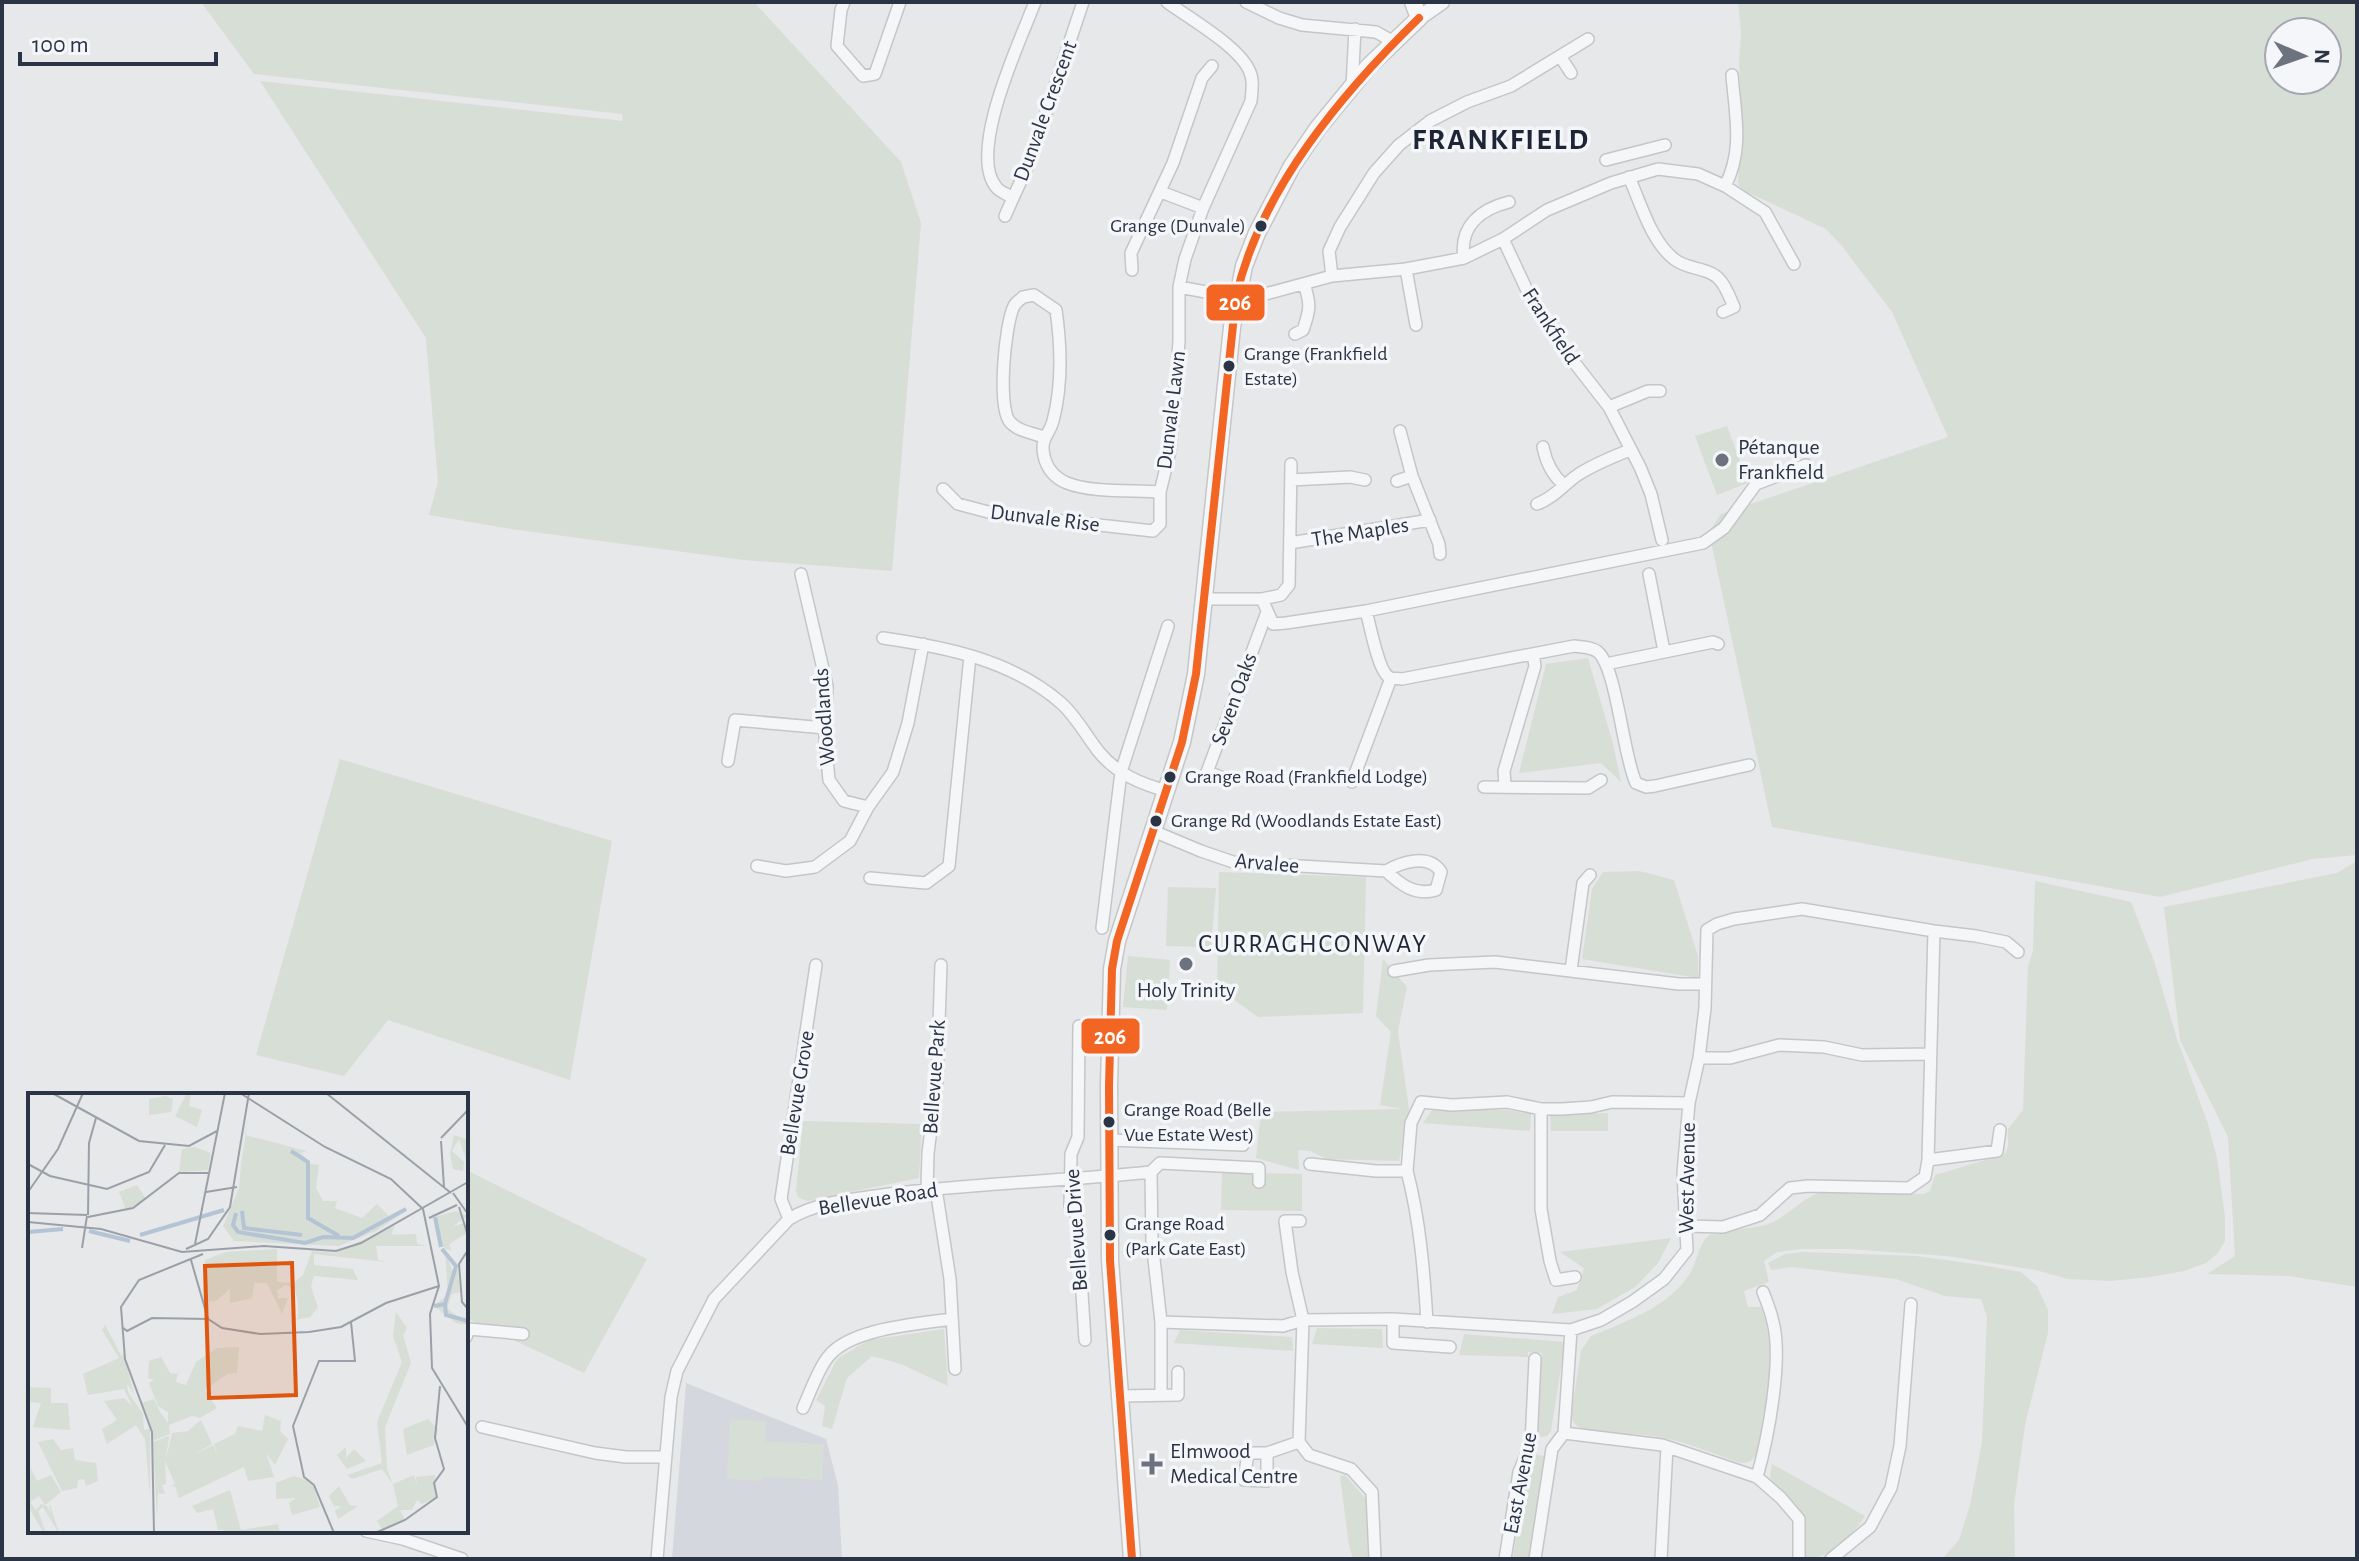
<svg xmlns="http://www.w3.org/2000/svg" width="2359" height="1561" viewBox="0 0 2359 1561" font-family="'Alegreya Sans',sans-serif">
<rect width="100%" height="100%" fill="#e6e8ea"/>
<path fill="#d4d7dd" d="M686,1383L826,1439L838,1485L842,1559H672Z"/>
<path fill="#d6ded6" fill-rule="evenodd" d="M201,2H754L901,162L921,223L892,571L744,560L511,529L429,515L438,482L426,338L260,81L623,121L622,114L254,74Z
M1738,2H2357V855L2313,859L2160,897L1772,827L1709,532L1721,514L1948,437L1892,312L1842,246L1826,229L1747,192L1739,186C1736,172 1742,159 1743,145L1739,64L1741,32ZM2279,32H2327V80H2279Z
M1727,426L1748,483L1717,495L1695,436Z
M1588,658L1613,744L1621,782L1601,763L1519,773L1546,664Z
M340,759L612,841L570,1080L388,1020L344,1076L256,1055Z
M2357,861V1287L2289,1276L2207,1274L2235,1256L2228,1137L2180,1040L2164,907L2337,873Z
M1639,871L1674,880L1698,956V978L1582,959L1592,889L1603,872Z
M1219,872L1366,877L1363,1013L1258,1017L1230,997L1217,995Z
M2035,881L2131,902L2154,961L2177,1039L2208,1124L2217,1158L2225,1217V1241L2218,1253L2206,1263L2184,1271L2150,1277L2111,1281L2067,1279L2036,1270L1947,1256L1850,1249H1802L1777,1252L1764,1261L1769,1282L1744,1291L1748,1307H1761C1779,1352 1765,1406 1759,1452C1752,1461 1749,1464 1737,1462C1710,1452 1681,1440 1652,1436C1630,1432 1603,1437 1582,1429C1575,1426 1573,1422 1571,1415L1581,1351L1591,1336C1627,1321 1667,1308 1689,1275C1697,1263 1698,1246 1708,1236C1713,1232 1757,1228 1768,1224C1788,1217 1800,1199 1821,1192L1924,1194L1930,1191L1935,1175L2005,1154L2008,1147V1129L2023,1110L2028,966L2033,951Z
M1168,887L1216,888L1211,947L1166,946Z
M1128,956L1170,960L1167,1010L1123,1007Z
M1383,959L1407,987L1398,1031L1409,1109L1399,1161L1327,1159L1310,1151L1298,1150L1299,1170L1256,1158L1261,1112L1402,1109L1380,1105L1391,1032L1376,1016Z
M1432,1110H1508L1531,1114L1530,1131L1423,1123Z
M1608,1113V1131H1551L1550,1115Z
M803,1121L922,1124L919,1178L807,1201L798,1197L796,1191Z
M466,1170L647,1259L584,1373L466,1318Z
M1222,1172L1302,1174V1211L1221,1210Z
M1671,1238L1658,1263L1635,1287L1597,1309L1552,1314L1558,1297L1577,1290L1584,1268L1560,1252Z
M1803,1252L1916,1256L1975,1264L2021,1272L2037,1286L2048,1310V1333L2025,1425L2014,1505L2015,1559H1942L1959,1540L1970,1505L1982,1442L1987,1317L1981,1299L1945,1296L1896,1279L1791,1267L1771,1270L1768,1263L1785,1254Z
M1317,1328L1382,1329L1383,1348L1312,1344Z
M944,1329L948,1386L901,1364L872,1356L847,1378L832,1429L822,1426L825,1406L816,1400L837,1359L869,1340Z
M1180,1330L1292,1337L1293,1351L1174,1343Z
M1464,1334L1565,1342L1551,1431L1547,1436L1540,1437L1537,1431L1542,1353L1528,1352V1357L1459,1355Z
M730,1419L766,1421L765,1441L824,1444L822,1480L763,1477L762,1481L727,1479Z
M1536,1455L1545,1456L1546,1458L1530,1559H1513L1525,1471Z
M1772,1464L1865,1516C1853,1535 1830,1559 1806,1559C1802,1548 1807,1538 1806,1526C1804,1505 1783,1494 1770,1478Z
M1345,1475L1366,1499L1368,1559H1353L1349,1546L1340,1476Z"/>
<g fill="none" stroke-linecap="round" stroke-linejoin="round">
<defs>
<path id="minor" d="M844,2L841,10L837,46L863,76L875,74L900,2
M1035,2C1021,39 966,154 997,188C1000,192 1009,195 1013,198L1030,161L1083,2
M1246,2L1279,18L1302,25L1376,32L1394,42
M1560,56L1571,73
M1352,87L1355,29
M1606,160L1665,145
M1629,177C1641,204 1651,241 1674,259C1687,270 1708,267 1719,279C1726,286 1730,298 1734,307L1723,312
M1725,186L1765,212L1794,264
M1161,192L1203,208
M1005,216L1013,198
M1503,239L1531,299L1559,343L1609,407L1640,467L1651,494L1662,540
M1464,258C1459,226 1481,209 1509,202
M1132,270L1131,253L1173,163L1202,78L1212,66
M1332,276L1329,251L1340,227L1374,173L1399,145L1430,121L1467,102L1511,86L1588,39
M1179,287L1222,295L1251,298L1332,276L1406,269
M1416,325L1406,269L1464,258L1503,239L1547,210L1611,183L1658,169L1698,174L1725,186C1744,150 1735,114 1732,75
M1295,334L1303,330C1310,310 1311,304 1304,284
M1609,407L1648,391H1660
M1400,431L1412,476L1439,544L1440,554
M1044,437C1032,433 1018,431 1010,422C997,407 1005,323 1014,306C1016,302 1020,300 1023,297L1034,295L1056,310C1061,345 1062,387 1053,421C1049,436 1040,437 1044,456C1047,469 1055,478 1067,483C1092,493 1133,490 1160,492
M1543,447C1546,462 1552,475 1564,485
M1291,480L1350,477L1365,480
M1397,481L1412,476
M943,489L958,504L992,513L1153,531L1160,524V492L1170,451L1175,397L1179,341V287L1185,259L1203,208L1251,101C1252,90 1254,80 1249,70C1238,46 1189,18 1167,2
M1537,504C1554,498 1564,484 1579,474C1595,464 1612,457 1630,450
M1290,543L1430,520
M801,574L827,686L825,737L829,780L844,801L868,807L893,772L908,723L923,644
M1649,574L1664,651
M1204,599H1262L1273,624L1286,623L1366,611L1703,543L1724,528L1756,484L1806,465
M1262,599L1281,595L1289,585L1291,464
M1366,611C1370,624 1378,671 1389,677C1392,679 1398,678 1402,679L1574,646C1582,647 1592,647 1598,652C1617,669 1623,756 1636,783L1646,787L1655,786L1749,765
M883,638C945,647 1012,660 1061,703C1076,716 1086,736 1099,752C1117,774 1141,784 1167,791
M1606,664L1713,642L1718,644
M728,761L735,720L825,728
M1221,777L1207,772L1267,612
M1352,782L1391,678
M1505,785L1504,771L1535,666L1533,654
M1484,787L1588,788L1601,780
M1153,831L1201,851L1233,862L1386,871C1402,862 1429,853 1441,872L1436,890C1415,896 1401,885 1386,871
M757,866L786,871L815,867L850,841L868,807
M870,878L926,883L949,866L970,656
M1102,928L1121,772L1168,626
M1571,970L1583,883L1590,875
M1394,971L1429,965L1495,962L1679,984H1705
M1079,1026L1078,1137L1071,1154L1070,1206L1077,1216L1085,1340
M1699,1058H1730L1779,1045L1824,1047L1862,1055L1931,1054
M1541,1109V1209L1550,1261L1556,1280L1575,1277
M1109,1140L1243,1145
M1928,1160L1997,1151L2000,1130
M1310,1164L1376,1171H1407L1411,1123L1421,1102L1452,1105L1507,1102L1541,1109H1562L1591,1107L1612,1102L1689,1103
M1407,1171C1420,1221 1424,1271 1427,1322
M927,1189L928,1153L937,1081L941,965
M936,1189L950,1279L955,1369
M789,1219L781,1199L816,965
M1300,1221H1285L1292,1272L1303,1320L1299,1442L1309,1455L1351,1469L1372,1492L1375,1559
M1687,1226L1723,1227L1760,1215L1790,1188L1808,1186L1909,1188L1925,1177L1928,1160L1934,931
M1393,1319V1343L1450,1347
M1161,1322L1283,1326L1303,1320L1393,1319L1571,1330L1601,1320L1632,1302L1664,1279L1687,1250L1683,1173L1689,1103L1699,1058L1705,1008L1707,930L1717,924L1734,919L1802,909L1934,931L1976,936L2006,942L2018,952
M1571,1330L1564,1433L1662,1445L1757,1477L1781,1498L1799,1519V1559
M466,1337L469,1329L523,1334
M1161,1395V1322L1152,1241L1151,1172L1160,1163L1259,1168V1182
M1119,1396L1178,1395V1372
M803,1408C810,1393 818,1369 828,1357C850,1328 919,1324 952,1319
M482,1427L595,1453L626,1457H665
M1267,1453V1481L1244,1480L1248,1453H1267L1299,1442
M1757,1477C1768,1438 1783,1360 1773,1322C1771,1312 1767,1302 1763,1292
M366,1531L403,1539L462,1559
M657,1559L671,1397L677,1371L714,1299L789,1219C818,1201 856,1199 889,1194C976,1183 1064,1181 1151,1172
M1505,1559L1519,1472L1531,1444L1535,1359
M1535,1559L1552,1449L1564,1433
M1661,1559L1667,1447
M1831,1559L1870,1527L1891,1488L1900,1446L1911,1304"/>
<path id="tertiary" d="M1419,18L1442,2"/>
<path id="secondary" d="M1132,1559L1110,1260L1109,1086L1112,969L1117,941L1182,742L1196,674L1232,327L1244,266L1257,233L1292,166L1318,128L1368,67L1419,18L1413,2"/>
</defs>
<use href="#minor" stroke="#c4c6c8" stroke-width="14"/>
<use href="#tertiary" stroke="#c4c6c8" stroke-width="17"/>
<use href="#secondary" stroke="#c4c6c8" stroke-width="19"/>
<use href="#minor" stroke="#f5f6f7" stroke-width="11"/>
<use href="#tertiary" stroke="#f5f6f7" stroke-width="14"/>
<use href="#secondary" stroke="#f8f8f8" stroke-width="16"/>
<defs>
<path id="bus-1" d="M1132,1559L1110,1260L1109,1086L1112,969L1117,941L1182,742L1196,674L1236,297C1260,190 1342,93 1419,18"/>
</defs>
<use href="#bus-1" stroke="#f4f6f9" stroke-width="14"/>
<use href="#bus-1" stroke="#f26522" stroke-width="8"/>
</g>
<g fill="#2b3445" stroke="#f4f6f9" stroke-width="3">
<circle cx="1261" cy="226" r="7"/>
<circle cx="1229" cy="366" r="7"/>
<circle cx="1170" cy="777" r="7"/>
<circle cx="1156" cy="821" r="7"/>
<circle cx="1109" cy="1122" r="7"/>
<circle cx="1110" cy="1235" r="7"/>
</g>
<g fill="#6c737f" stroke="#f4f6f9" stroke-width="3">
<circle cx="1722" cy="460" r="8"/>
<circle cx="1186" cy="964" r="8"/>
<path d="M1148 1452h8v8h8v8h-8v8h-8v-8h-8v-8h8z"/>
</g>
<g text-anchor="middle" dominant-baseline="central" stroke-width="7" stroke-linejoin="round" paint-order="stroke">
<g font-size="20" fill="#2b3445" stroke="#f4f6f9" text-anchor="start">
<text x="1246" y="226" text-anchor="end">Grange (Dunvale)</text>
<text x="1244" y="354">Grange (Frankfield<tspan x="1244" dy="25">Estate)</tspan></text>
<text x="1185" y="777">Grange Road (Frankfield Lodge)</text>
<text x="1171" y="821">Grange Rd (Woodlands Estate East)</text>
<text x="1124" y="1110">Grange Road (Belle<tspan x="1124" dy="25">Vue Estate West)</tspan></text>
<text x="1125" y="1224">Grange Road<tspan x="1125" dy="25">(Park Gate East)</tspan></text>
</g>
<g font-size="22" fill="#2b3445" stroke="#f4f6f9">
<text transform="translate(1045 111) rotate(-70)">Dunvale Crescent</text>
<text transform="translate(1551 326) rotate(57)">Frankfield</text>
<text transform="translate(1171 410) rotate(-83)">Dunvale Lawn</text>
<text transform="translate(1045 518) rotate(7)">Dunvale Rise</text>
<text transform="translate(1360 532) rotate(-9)">The Maples</text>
<text transform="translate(1234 699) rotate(-70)">Seven Oaks</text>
<text transform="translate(824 717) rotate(-94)">Woodlands</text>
<text transform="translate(1267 863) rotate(5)">Arvalee</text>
<text transform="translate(934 1077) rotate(-86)">Bellevue Park</text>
<text transform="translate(797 1093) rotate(-81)">Bellevue Grove</text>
<text transform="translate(1687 1178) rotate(-89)">West Avenue</text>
<text transform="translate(878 1199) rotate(-9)">Bellevue Road</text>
<text transform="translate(1076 1230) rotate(-94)">Bellevue Drive</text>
<text transform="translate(1520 1483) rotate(-79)">East Avenue</text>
</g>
<g font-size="22" fill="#2b3445" stroke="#f4f6f9" text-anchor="start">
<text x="1738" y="447">Pétanque<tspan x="1738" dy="25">Frankfield</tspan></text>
<text x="1186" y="990" text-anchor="middle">Holy Trinity</text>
<text x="1170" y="1451">Elmwood<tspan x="1170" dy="25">Medical Centre</tspan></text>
</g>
<g font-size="26" letter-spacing="2" fill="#1d2536" stroke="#f4f6f9">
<text x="1313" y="944">CURRAGHCONWAY</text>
</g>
<g font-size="30" font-weight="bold" letter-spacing="2" fill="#1d2536" stroke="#f4f6f9">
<text x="1501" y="140">FRANKFIELD</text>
</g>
</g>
<g transform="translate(28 1093)">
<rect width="440" height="440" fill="#e6e8ea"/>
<path d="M159,0L163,2L161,13L174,17L169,34L147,23ZM138,3L145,6L143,19L121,22V6ZM221,20L217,42L279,58L273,60L282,71L291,72L288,95L295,108H309L307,115L334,125L349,111L362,124L381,116L348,138L311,153L206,148L195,133L211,95L213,72ZM426,42L440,47L438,66L431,46L424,58L436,69L435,78L425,76L422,61ZM166,54L183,60L180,77L151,79L154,56ZM109,92L118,106L98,117L91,99ZM428,118L439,123L424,134L436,130L439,140L421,151L423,157L418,156L411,151L407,124ZM367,132L363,142L388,141L389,151L399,153H348L350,167L358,169L286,161V172L325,176L330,187L286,183L283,193L290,215L282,224L261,228L270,225V210L267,196L258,192L249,197L250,205H260L254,221L239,190H226L224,205L202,210V196L188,208L174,209L177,167L198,159L249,156V189L265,190L275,182L284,158L307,160ZM417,157L424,177H430L432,199L424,201L419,215L440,232L428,230L406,213L420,201ZM368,219L379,235L375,242L383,270L357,334L359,376L365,391L386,382L389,393L388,384L407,382L408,404L394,411L389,407L384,417H372L377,427L354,436L349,428L370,413L365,391L354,376L324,386L319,382L354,370L349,329L374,269L365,243ZM77,232L94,264L95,259L106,301L99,290L100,299L115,321L116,337L122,336V404L117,346L108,332L79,351L74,336L89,327L76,308L96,305L104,313L96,296L60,302L55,281L91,265L74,237ZM211,254L209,280L199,281L177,297L189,315L172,325L164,323L141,332L142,341L126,347L113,310L126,306L132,319L140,330V319L130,313L121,290L126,287L120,285L121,268L133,264L142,280L149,281L151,275L148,289L158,292L168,269L189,255ZM0,294L23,295V310H40L42,337L5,334L13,310L0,309ZM237,322L253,328L252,338L260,346L247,372L238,360L246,384L220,388L216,374L151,405L147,393L141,394L147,391L137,368L138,391L134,392L137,401L130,400L129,426L125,349L141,343L138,366L144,340L160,338L173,327L184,351L165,362L185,352L190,364L186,351L207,341L210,333L234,338ZM400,326L410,336L406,352L379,362L375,336ZM25,346L33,357L45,355L47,367L68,370L70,388L58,393L56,386L50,387L49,395L34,398L10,349ZM318,354V365L326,356L338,368L319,376L309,362ZM3,375L9,388L23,382L33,399L17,412L11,403L2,409L8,417L13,411L19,413L23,421L21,413L22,412L31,440H24L29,437L15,414L10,418L14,429L17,438L24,437L15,439L0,413ZM266,383L284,389L292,414L264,422L261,410L268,405L248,406V390ZM311,393L322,412L330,413L310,426L307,418L313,413H306L301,403ZM202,397L213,437L250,431L252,440H191L197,437H190L185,416L169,420L164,413Z" fill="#d6ded6"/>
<path fill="none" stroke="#b4c4d5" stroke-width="4" d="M263,58L280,69V125L311,143M214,118L216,135L274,142M208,120L205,132L210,139L277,150L295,144L325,145L378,116M407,124L413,154M61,138L102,148M0,139L35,136M112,142L196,117M414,156L428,173L417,211M406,213L417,211L418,222L440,228"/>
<path fill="none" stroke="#9ba0a8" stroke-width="2" d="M24,0L111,48L161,53L189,38M298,0L423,100M413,45L440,17M413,48L416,94M0,71L22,83L79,96L121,79L137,52M0,99L30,56L55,0M178,99L209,94M425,100L440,121M431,114L440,143M0,120L59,122M60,122L61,50L68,25M60,124L105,115L151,80H180M401,125L429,112M0,129L73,136L154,159L236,153L308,158L333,150L440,89M167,151L197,0M54,155L59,123M158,156L180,146L202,114L221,0M440,157L431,171L434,209L440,216M163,167L180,226M411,193L402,221L404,275L440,334M94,234L99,238L124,225L180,226L194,235L232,241L281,239L313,234L358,210L411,193L395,116L363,86L297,54L212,0M126,440L124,339L97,266L93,214L111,187L175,161M306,440L286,392L276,384L265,333L291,268H327L323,229M347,440L377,427L409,404L406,390L416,376L407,345L412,293"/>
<path fill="#df570f" fill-opacity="0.15" stroke="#df570f" stroke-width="4" d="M264,170L268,302L181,305L177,173Z"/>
<rect width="440" height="440" fill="none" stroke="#2b3445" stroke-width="4"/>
</g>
<g stroke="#f4f6f9" stroke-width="3">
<rect x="1205" y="283" width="61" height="39" rx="8" fill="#f26522"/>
<rect x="1080" y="1017" width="61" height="38" rx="8" fill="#f26522"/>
</g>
<g font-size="22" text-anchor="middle" font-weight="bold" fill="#fff">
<text x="1235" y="310">206</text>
<text x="1110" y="1044">206</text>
</g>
<rect width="2359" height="1561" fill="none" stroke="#2b3445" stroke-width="8"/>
<g transform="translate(2303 56) rotate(92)"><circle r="38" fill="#f4f6f9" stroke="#a4a8b1" stroke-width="2"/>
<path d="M0-6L14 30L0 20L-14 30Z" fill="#6c737f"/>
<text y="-12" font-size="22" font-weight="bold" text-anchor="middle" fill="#2b3445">N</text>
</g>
<path d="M20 52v12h196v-12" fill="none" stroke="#2b3445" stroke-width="4"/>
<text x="32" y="52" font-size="24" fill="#2b3445" stroke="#f4f6f9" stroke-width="6" paint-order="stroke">100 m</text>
</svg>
